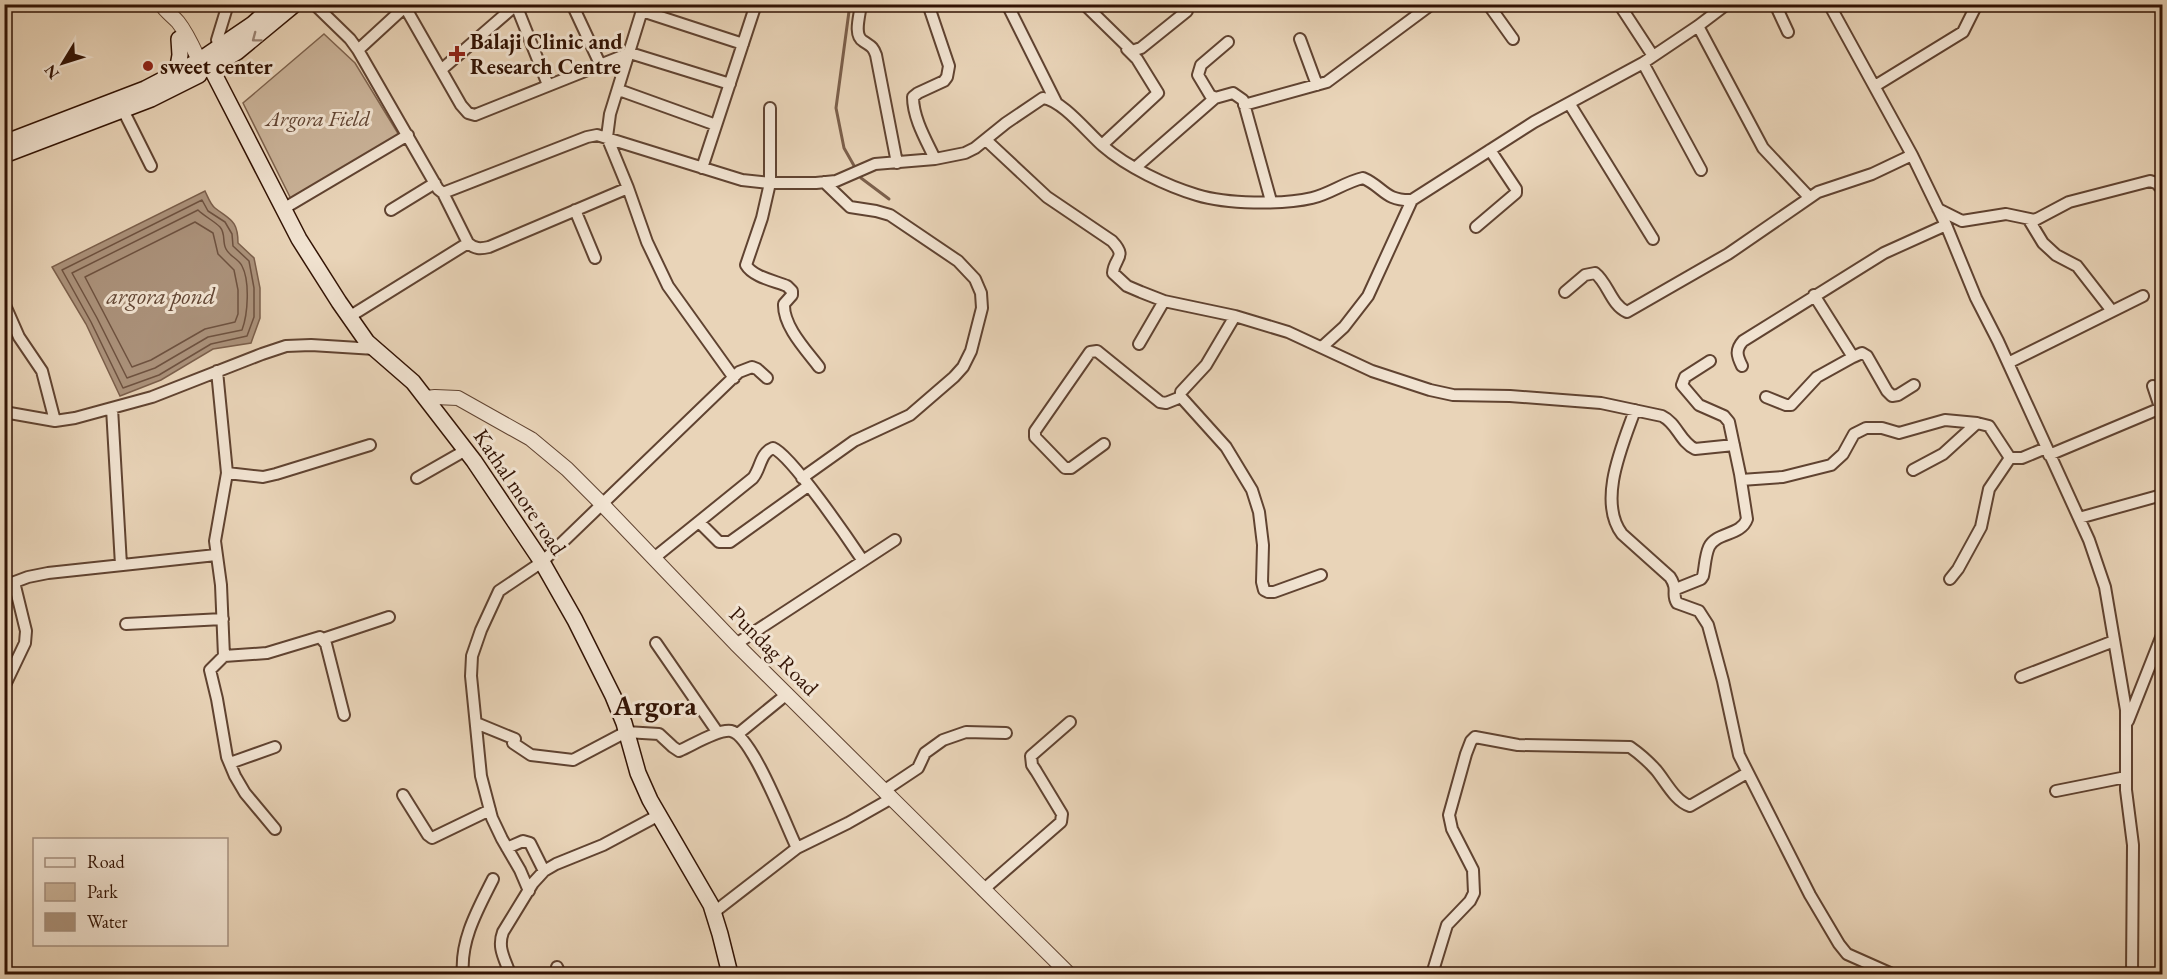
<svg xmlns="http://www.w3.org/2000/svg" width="2167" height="979" viewBox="0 0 2167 979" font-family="'EB Garamond',serif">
<rect width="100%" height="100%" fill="#e9d4b8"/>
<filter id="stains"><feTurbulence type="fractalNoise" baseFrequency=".00333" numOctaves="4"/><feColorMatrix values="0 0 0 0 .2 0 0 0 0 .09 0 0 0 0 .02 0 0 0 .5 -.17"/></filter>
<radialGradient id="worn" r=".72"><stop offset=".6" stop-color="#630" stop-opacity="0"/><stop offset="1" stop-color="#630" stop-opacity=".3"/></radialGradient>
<path fill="#cab399" stroke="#7e634e" stroke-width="1.5" d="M324,34L355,63L402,140L292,201L243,103Z"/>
<path fill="#ab927b" stroke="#7b5f4b" stroke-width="1.5" d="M205,191C208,197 210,204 215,208C230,220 238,220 238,243L254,258L260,288V318L251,343L213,349L161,380L120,396L86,324L52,267Z"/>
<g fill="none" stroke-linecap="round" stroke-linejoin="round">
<path stroke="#6e5240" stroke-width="1.5" d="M202,200L208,211L225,222L232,234L233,246L249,261L254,288V317L247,336L211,344L159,375L123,388L91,322L62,270Z
M198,210C204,216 214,221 220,227C226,234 222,242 226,249C229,256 239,259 242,266C250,281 248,314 242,330L208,337L155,368L127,378L97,318L72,273Z
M195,222L213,233L218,254L234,270L238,290V314L235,322L205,329L151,360L132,367L85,277Z"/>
<path stroke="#7b5f4b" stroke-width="3" d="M850,4L836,108L844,148L861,178L889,199"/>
<defs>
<path id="minor" d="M314,4L350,39L358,50L438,189L443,193L587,137L597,135L742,180L770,183H816L836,181L875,164L935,159L965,153L975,148L1006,123L1043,98C1062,100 1088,133 1103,146C1127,167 1167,186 1197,195C1226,204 1282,205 1312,198C1330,194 1345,182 1363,178C1384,187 1384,201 1412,200L1534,122L1643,63L1698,26L1727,4
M572,4L600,64
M644,4L610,114L607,137L628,188L647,242L668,286L734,378
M861,4C860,15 853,35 863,41C870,46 873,46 876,55L897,163
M928,4L949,66L947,77L944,81L918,93L913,97C913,118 926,140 935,159
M1007,4L1056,102
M1084,4L1132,51L1141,48L1187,11
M1488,4L1513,39
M1619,4L1653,56
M1775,4L1788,32
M1829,4L1912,155L1946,225L1976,298L1998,341L2089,540L2105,587L2126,710V790L2133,845L2132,974
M405,7L461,105L468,113L475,115L630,53L730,84
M642,11L743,44
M1698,26L1763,148L1809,197
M1300,39L1317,85
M1228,42L1201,65L1198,75L1210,95L1215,98L1233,93L1243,100L1271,201
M220,47L217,40L228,4
M358,50L408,4
M1643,63L1701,170
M441,70L516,5L548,85
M1875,86L1963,32L1977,4
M619,90L716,125
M1569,103L1653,239
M1244,105L1327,82L1432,4
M770,108V183L762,218L746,265C753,277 775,281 787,286L792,291V295L784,304C783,326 806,350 819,367
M123,110L151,166
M986,140L1047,197L1112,241C1128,258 1114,257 1113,273L1127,286L1141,292L1164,301L1235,316L1288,332L1372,371L1430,390L1453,395L1510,396L1601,403L1662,416C1677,423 1680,442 1695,449L1734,445
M1102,145L1158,93L1137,59L1127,49
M702,168L756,4
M1135,168L1215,98
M443,193L468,243C475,249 480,249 489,247L628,188
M283,209L408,135
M1938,209L1962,221L2006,214L2035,220L2069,202L2150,181L2156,183L2162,189
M391,210L435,183
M575,210L595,258
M2029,220L2043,243L2056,255L2077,266L2112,311
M1476,227L1516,193V189L1490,150
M1565,292L1585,275L1595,273C1608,283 1611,305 1627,312L1728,254L1818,192L1872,174L1912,155
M1814,295L1853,357L1862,353L1867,356L1887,391L1892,396L1898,395L1914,385
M4,303L19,337L42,371L55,421
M1235,316L1206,365L1181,392V397L1226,447L1252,490L1259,512L1263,545L1262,582L1264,590L1268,592H1274L1321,575
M349,317L468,243
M1139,344L1164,301
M1322,347L1344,327L1368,296L1412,200
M2008,363L2143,296
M1742,366C1737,356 1735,350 1743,341L1884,253L1946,225
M217,371L227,473L215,541L221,585L224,656L210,670L217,699L227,757L235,776L245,793L275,829
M2153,386L2162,413
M1766,397L1786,405H1791L1817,377L1853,357
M112,408L121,565
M1635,410C1623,444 1597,501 1622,534L1670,577C1679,590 1671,594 1677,603L1699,611L1708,625L1723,681L1739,755L1810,895L1839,944L1847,954L1892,974
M4,412L55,421L75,418L152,397L262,354L286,346L311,345L375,349
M1104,444L1071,468H1065L1035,437V431L1090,352L1097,351L1160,402L1166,403L1181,397
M2049,455L2161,408
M1913,470L1943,454L1977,423L1989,426L2010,458H2022L2046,448
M227,473L263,477L276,474L370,445
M417,478L466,450
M802,478L854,441L910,415L954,377L963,367L971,351L982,308L981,293L975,279L958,261L890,215L876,211L850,207L824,182
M1741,480L1783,477L1831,465L1843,454L1854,434L1866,428H1882L1899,433L1945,420L1977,423
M2079,518L2162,495
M699,522L719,542H730L808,486
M654,558L753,478C761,468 760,453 773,448C791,455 849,540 863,561
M1950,579L1958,569L1981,527L1989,489L2010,458
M4,586L28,577L48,573L216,555
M1676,589L1701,579L1703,576C1705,567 1705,556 1709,547C1716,532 1741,536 1747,519L1740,474L1729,422L1724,416L1699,405L1682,385L1685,377L1710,361
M126,624L223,619
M323,639L389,617
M656,643L718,733
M736,644L895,540
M224,656L267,653L320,637L326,644L344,715
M2021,677L2114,641
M4,687L25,643L26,631L14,582
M2128,721L2162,635
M476,723L515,739
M738,734L787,694
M513,743L531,755L573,760L626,732L659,734L673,747L679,751C693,745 718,729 731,731C752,735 787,828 797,848
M230,763L275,747
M885,790L918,768L925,753L943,740L966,732L1006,733
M2056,791L2126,777
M403,795L428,835L432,838L490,810
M507,848L523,841L530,843L544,871
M983,890L1061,822L1062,814L1036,771L1032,765L1031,756L1070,722
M529,891L520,870L502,839L492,818L481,776L471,676L472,656L481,630L499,591L542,562L739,372L752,367L757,369L767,378
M713,913L797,848L848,823L892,798
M557,967L560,974
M463,974C460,940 478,909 493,879
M510,974C505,959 497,948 503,932L533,883L544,871L556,864L603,845L659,815
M1432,974L1447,925L1470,901L1474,893L1473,870L1452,829L1449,815L1466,754L1471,741L1475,737L1518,745L1630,747C1640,754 1648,761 1656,770C1666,782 1675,801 1690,806L1747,773"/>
<path id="tertiary" d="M161,4C166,12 173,16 178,22C186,32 192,45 197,56
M426,398L435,397L458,398L531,439L567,469L601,503L736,644L1069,974"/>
<path id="secondary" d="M206,56L253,24L275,4
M213,66L237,52L295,4
M212,70L299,239L339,302L367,342L413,382L474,461L542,562L575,620L613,696L624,723L638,773L650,800L711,905L720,934L730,974
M177,72L180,55L179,39
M4,143L145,89L193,64
M4,155L151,99L199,75"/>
</defs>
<use href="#minor" stroke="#604331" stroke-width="14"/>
<use href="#tertiary" stroke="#604331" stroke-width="16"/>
<use href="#secondary" stroke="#321304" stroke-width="18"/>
<use href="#minor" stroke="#f1e3d1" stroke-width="10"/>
<use href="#tertiary" stroke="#f1e3d1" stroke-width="14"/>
<use href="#secondary" stroke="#f1e3d1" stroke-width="15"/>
</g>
<defs><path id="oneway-chevron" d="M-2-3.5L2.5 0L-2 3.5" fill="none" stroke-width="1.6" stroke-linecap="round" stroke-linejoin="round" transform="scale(1.5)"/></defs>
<use stroke="#9b8575" href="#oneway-chevron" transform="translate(256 38) rotate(143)"/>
<g fill="#8f2418" stroke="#f1e3d1" stroke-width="2">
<path d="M454 45h6v6h6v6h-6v6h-6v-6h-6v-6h6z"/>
<circle cx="148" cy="66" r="6"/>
</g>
<g text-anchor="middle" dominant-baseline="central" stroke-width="6" stroke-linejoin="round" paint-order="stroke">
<g font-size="22" font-weight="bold" fill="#321304" stroke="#f1e3d1" text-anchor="start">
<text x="470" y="41">Balaji Clinic and<tspan x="470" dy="25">Research Centre</tspan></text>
<text x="160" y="66">sweet center</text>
</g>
<g font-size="22" font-style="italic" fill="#604331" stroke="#f1e3d1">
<text x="318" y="118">Argora Field</text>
</g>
<g font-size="22" fill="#321304" stroke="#f1e3d1">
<text transform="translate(520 492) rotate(56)">Kathal more road</text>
<text transform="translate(774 651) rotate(45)">Pundag Road</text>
</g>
<g font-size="24" font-style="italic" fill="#624634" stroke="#f1e3d1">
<text x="161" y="295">argora pond</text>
</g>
<g font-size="28" font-weight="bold" fill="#321304" stroke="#f1e3d1">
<text x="655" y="705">Argora</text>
</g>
</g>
<rect width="2167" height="979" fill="none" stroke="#e9d4b8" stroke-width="24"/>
<rect x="6" y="6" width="2155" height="967" fill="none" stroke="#321304" stroke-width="3"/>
<rect x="12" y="12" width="2143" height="955" fill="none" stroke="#321304" stroke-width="1.5"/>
<rect x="33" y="838" width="195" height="108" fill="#f1e3d1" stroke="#a5907f" stroke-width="1.5"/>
<rect x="45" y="858" width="30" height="9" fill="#f1e3d1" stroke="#a5907f" stroke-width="1.5"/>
<text x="87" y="868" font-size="18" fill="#321304">Road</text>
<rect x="45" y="883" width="30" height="18" fill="#cab399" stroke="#a5907f" stroke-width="1.5"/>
<text x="87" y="898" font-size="18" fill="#321304">Park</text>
<rect x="45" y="913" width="30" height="18" fill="#ab927b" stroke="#a5907f" stroke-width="1.5"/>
<text x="87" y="928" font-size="18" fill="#321304">Water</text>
<g transform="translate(63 63) rotate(232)" stroke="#f1e3d1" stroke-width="4.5" paint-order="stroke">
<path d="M0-4.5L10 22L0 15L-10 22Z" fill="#321304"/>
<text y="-9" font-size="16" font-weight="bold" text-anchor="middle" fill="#321304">N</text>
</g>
<rect width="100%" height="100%" filter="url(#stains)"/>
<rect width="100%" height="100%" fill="url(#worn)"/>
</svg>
